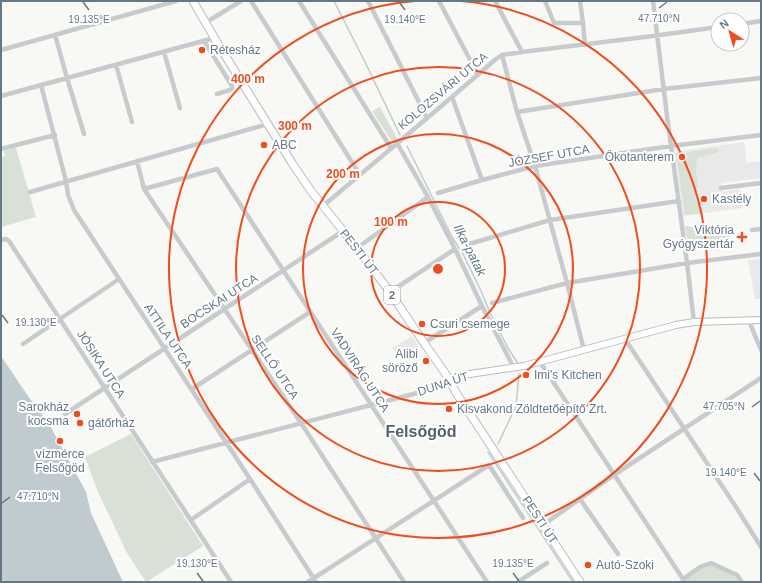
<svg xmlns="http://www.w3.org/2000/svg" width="762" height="583" viewBox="0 0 762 583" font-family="Arial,sans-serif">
<rect width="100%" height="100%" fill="#f8f8f4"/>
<path fill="#e8e9e8" d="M744,142L747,163L761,161V178L721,183L722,192L740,189L743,208L683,216L675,152Z
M761,259V299H755L748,260Z
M412,336L419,346L399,358L392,348Z"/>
<path fill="#d9e0d5" d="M380,107L398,140L394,143H393L372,111Z
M16,148L36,217L1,227V155L2,157L5,156L4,151Z
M718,148V152L708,155L699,157C692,167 699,178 697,189C697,192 695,196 695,198C696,203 700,206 703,209V213L685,215L676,154Z
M711,225L717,227L728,226C732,235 730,248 719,250C718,251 713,250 712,249C705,241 698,243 688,245L685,227L686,226L692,227Z
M131,434L203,546L146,582L127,553L98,492L85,457Z
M711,563L737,575L742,582H683V579Z"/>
<path fill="#c0cbd0" d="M1,356L28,396L49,424L86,492L91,513L123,582H1Z"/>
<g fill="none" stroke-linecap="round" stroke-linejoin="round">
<path stroke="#c0cbd0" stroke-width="1.5" d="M334,1L365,62L400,135
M407,146L452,237L463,254L481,291L490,313L508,348L517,362
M498,444L516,406L519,374
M488,452L573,582"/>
<defs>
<path id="secondary" d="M450,381L456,378L463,375L524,366L676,325L694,322L761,320"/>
<path id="primary" d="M193,1L218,44L292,163L311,191L357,248L390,292L424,343L443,370L450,381L455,391L580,582"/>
</defs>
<use href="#secondary" stroke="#b7bdc1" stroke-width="8"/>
<use href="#primary" stroke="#babec2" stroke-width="9"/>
<path stroke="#c7cbce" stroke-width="4.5" d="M251,1L360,175
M299,1L391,148
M368,1L427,118
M439,1L478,75
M495,1L522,52
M545,1L554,23H583
M580,1L583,23L585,45
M653,1L667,116L687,263L694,322
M205,23L241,1
M742,24L761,21
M55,35L67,78L84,134
M204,41L232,86V88L230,90L217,94
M1,50L176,1
M164,52L180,108
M502,55L517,112L535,166L567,283L584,350
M116,65L132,122
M41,85L66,181L68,195L74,210L250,479L316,582
M1,96L214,38
M452,97L482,180
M517,112L664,89L761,78
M397,143L428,197L455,249L482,306L514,368
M1,149L55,135
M137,161L144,189L301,423L404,582
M721,188L761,183
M144,189L217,169L487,582
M30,192L268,124
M438,193L482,180L535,166L671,146L761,135
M323,206L452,97L496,59L502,55L522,52L653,36L718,27
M752,230L761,229
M1,240L6,239L9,241C83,354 157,468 231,582
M466,245L550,220L679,201
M357,248L428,197
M390,292L455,249
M492,303L567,283L687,263L761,254
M749,321L761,350
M625,339L736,507L761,547
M424,343L482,306
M23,344L119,279
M540,362L683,579V582
M192,389L310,312
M65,414L343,231
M152,462L421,392L442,386L450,381
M580,499L618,554
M191,520L250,479
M543,525L614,475L761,378
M683,579L700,567L711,563L737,575L742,582
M308,582L489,465L523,518
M518,582L547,563"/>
<use href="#secondary" stroke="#fff" stroke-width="6"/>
<use href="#primary" stroke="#fff" stroke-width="7"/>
</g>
<path fill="none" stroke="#657887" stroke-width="1.5" d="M83,2L89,10M399,2L405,10M659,8L667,2M2,315L8,323M752,407L760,401M754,473L760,481M2,503L10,497M197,573L203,581M513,573L519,581"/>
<g fill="none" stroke="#ef4d1d" stroke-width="2">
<circle cx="438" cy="269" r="67"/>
<circle cx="438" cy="269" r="135"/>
<circle cx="438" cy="269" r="202"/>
<path d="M461 1A269 269 0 1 1 415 1"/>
</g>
<g fill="#ef4d1d" stroke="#fff" stroke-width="1.5">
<circle cx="202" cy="50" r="4"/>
<circle cx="264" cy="145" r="4"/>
<circle cx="682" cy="157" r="4"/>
<circle cx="704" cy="199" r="4"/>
<path d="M740 231h4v4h4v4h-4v4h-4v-4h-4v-4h4z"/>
<circle cx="422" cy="324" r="4"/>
<circle cx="426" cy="361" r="4"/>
<circle cx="526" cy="375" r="4"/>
<circle cx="449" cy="409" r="4"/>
<circle cx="77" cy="414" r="4"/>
<circle cx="80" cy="423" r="4"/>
<circle cx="60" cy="441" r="4"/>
<circle cx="588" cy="565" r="4"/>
</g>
<g text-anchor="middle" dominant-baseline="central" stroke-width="4" stroke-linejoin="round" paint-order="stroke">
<rect fill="#fff" stroke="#93a0ab" stroke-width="1" x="384" y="286" width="16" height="18" rx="3"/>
<g font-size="11" font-weight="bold" fill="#657887">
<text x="392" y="295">2</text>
</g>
<g font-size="12" fill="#657887" stroke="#fff" text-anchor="start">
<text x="210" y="50">Rétesház</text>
<text x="272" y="145">ABC</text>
<text x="674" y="157" text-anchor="end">Ökotanterem</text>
<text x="712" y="199">Kastély</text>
<text x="734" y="230" text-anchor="end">Viktória<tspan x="734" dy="14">Gyógyszertár</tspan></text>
<text x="430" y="324">Csuri csemege</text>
<text x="418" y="354" text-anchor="end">Alibi<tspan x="418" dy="14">söröző</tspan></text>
<text x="534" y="375">Imi's Kitchen</text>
<text x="69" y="407" text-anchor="end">Sarokház<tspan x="69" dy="14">kocsma</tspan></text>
<text x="457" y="409">Kisvakond Zöldtetőépítő Zrt.</text>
<text x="88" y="423">gátőrház</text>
<text x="60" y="454" text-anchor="middle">vízmérce<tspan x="60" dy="14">Felsőgöd</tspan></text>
<text x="596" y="565">Autó-Szoki</text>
</g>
<g font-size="12" fill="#657887" stroke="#fff">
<text transform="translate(443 91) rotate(-40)">KOLOZSVÁRI UTCA</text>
<text transform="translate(549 156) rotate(-10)">JÓZSEF UTCA</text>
<text transform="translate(359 252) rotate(52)">PESTI ÚT</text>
<text transform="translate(219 301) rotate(-33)">BOCSKAI UTCA</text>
<text transform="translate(168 336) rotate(56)">ATTILA UTCA</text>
<text transform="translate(101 364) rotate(57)">JÓSIKA UTCA</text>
<text transform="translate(275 367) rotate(56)">SELLŐ UTCA</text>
<text transform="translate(360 370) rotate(57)">VADVIRÁG UTCA</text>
<text transform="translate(443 384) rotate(-18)">DUNA ÚT</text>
<text transform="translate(540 520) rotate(57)">PESTI ÚT</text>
</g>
<g font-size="13" font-style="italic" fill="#607a83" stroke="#fff">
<text transform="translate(470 250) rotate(63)">Ilka-patak</text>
</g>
<g font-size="16" font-weight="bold" fill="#53616c" stroke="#fff">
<text x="421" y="431">Felsőgöd</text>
</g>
</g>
<g font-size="10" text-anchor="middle" fill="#657887" stroke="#fff" stroke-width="4" stroke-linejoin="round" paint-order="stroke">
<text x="659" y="22">47.710°N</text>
<text x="89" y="23">19.135°E</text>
<text x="405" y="23">19.140°E</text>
<text x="36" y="326">19.130°E</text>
<text x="724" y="410">47.705°N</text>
<text x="726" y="476">19.140°E</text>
<text x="38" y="500">47.710°N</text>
<text x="197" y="567">19.130°E</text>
<text x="513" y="567">19.135°E</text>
</g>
<circle cx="438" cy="269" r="6" fill="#ef4d1d" stroke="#fff" stroke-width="2"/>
<g font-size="12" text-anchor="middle" font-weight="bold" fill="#ef4d1d" stroke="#fff" stroke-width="4" stroke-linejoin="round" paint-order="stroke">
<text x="248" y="83">400 m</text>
<text x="295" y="130">300 m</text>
<text x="343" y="178">200 m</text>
<text x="391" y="226">100 m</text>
</g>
<rect width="762" height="583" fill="none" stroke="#657887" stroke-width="4"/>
<g transform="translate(730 32) rotate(323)"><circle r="19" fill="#ffffff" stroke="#c1c9cf"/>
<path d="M0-3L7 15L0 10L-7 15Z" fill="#ef4d1d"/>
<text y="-6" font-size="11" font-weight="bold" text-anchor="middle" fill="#657887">N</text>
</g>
</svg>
